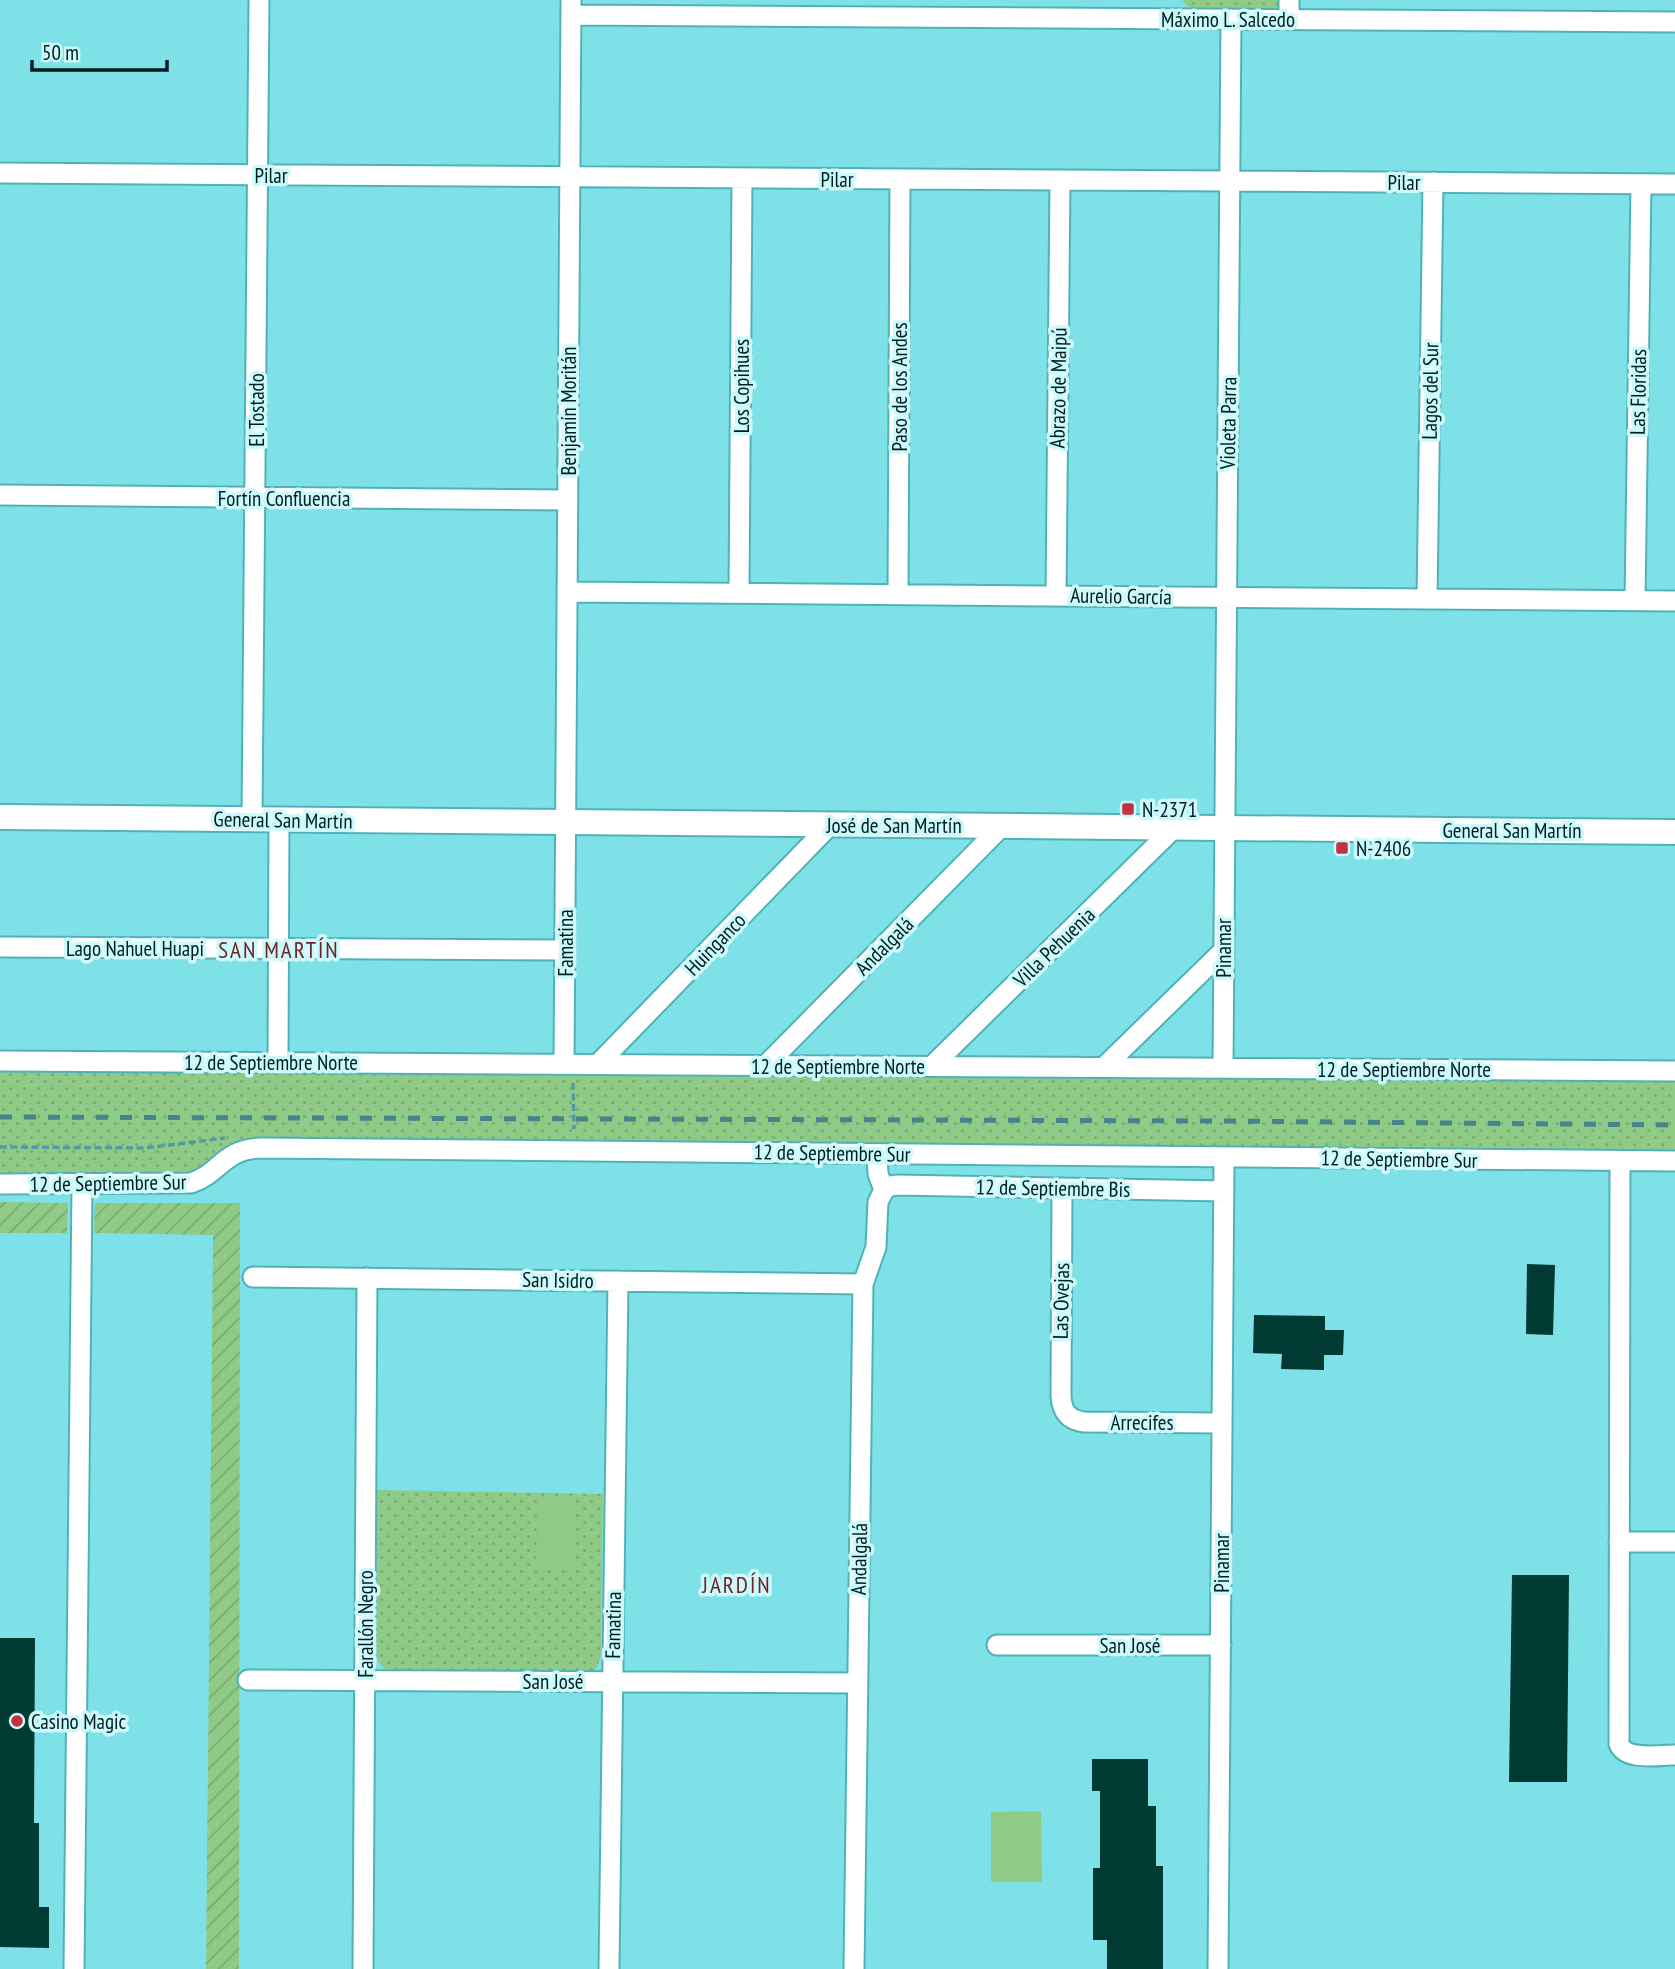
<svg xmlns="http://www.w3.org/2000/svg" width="1675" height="1969" viewBox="0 0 1675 1969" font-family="'PT Sans Narrow',sans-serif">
<defs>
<pattern id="grass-dots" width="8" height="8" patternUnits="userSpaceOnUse" patternTransform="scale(1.75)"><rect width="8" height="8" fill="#8fca86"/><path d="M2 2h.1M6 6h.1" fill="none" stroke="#7aad73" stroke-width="1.8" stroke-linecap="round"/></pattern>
<pattern id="garden-furrows" width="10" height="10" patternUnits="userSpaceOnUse" patternTransform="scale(1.75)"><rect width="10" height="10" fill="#8fca86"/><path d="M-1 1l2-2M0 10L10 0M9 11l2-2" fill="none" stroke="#7aad73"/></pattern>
</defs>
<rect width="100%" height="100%" fill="#7fe1e8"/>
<path fill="url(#grass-dots)" d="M1182,0H1282L1278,7L1270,11L1195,10L1186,5Z
M0,1072L1675,1082V1154L252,1144L189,1174L0,1175Z
M377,1490L603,1494L601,1655L597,1668L588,1673L396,1672C382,1670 378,1664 376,1651Z"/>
<path fill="url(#garden-furrows)" d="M0,1202L68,1203L67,1233H0Z
M95,1203H240L239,1969H206L213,1235L94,1233Z"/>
<path fill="#8fca86" d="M537,1500H574L573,1567H536Z
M1041,1811L1042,1882H991V1812Z"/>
<path fill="#013a33" d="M1527,1264L1555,1265L1553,1335L1526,1334Z
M1254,1315L1325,1316V1330H1344L1343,1355H1324V1370L1281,1369L1282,1354L1253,1353Z
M1512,1575H1569L1567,1782H1509Z
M0,1638H35L34,1823H39V1907H49V1948L0,1947Z
M1092,1759H1148V1806H1156V1866H1163V1969H1107V1940H1093V1868H1100V1791H1092Z"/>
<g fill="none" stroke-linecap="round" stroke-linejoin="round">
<defs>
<path id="minor" d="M571,15L1675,22
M1289,19V0
M0,173L1675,184
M0,495L567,500
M567,592L1675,601
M739,593L742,178
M898,594L900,179
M1056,596L1060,180
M1427,599L1433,182
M1635,600L1641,184
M252,819L259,0
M0,947L565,950
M0,1061L1675,1071
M278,1062L279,820
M564,1064L571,0
M598,1064L831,824
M766,1065L1002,826
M932,1066L1175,827
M1104,1067L1223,951
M1223,1068L1231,19
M1620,1161L1619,1744C1626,1761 1658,1755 1675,1755
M0,1184L191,1183C221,1173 222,1150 260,1148L1675,1161
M1062,1188L1061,1396C1062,1412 1068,1420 1084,1422L1222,1423
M884,1190L890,1186L898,1185L1224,1191
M253,1277L863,1284
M1619,1542H1675
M997,1645H1221
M248,1680L858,1683
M74,1969L82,1185
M363,1969L367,1278
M609,1969L618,1281
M854,1969L863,1284L876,1247L878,1202L884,1190L878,1174L877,1154
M1218,1969L1224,1157"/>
<path id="major" d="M0,817L1675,832"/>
</defs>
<use href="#minor" stroke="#4eb3b9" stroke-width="23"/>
<use href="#major" stroke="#4eb3b9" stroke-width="28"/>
<path stroke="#529ca1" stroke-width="3.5" stroke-dasharray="7 3.5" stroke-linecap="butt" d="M573,1083L574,1129
M0,1147L145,1148L225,1138"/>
<use href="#minor" stroke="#fff" stroke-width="19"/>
<use href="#major" stroke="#fff" stroke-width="24"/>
<path stroke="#43858a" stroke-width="5" stroke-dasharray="12 12" stroke-linecap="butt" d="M0,1117L1223,1121L1675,1125"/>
</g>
<g fill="#c1313e" stroke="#ccf9fc" stroke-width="2.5">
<rect x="1121" y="802" width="14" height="14" rx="3.5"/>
<rect x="1335" y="841" width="14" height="14" rx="3.5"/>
<circle cx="17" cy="1721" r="7"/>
</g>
<g text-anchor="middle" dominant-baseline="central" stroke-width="7" stroke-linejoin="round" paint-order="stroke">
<g font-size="21" fill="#001d1f" stroke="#ccf9fc">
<text x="1228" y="19">Máximo L. Salcedo</text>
<text x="271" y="175">Pilar</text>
<text x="837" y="179">Pilar</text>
<text x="1404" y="182">Pilar</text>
<text transform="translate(741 386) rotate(-90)">Los Copihues</text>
<text transform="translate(899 387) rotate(-90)">Paso de los Andes</text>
<text transform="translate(1058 388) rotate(-89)">Abrazo de Maipú</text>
<text transform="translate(1430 391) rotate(-89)">Lagos del Sur</text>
<text transform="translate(1638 392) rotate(-89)">Las Floridas</text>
<text transform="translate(256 410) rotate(-90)">El Tostado</text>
<text transform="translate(568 411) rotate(-90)">Benjamín Moritán</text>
<text transform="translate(1228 423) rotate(-89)">Violeta Parra</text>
<text x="284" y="498">Fortín Confluencia</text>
<text transform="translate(1121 596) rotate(1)">Aurelio García</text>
<text transform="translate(283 820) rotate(1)">General San Martín</text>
<text x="894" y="825">José de San Martín</text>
<text x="1512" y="830">General San Martín</text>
<text transform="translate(565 943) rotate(-90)">Famatina</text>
<text transform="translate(715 944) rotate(-46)">Huinganco</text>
<text transform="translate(884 946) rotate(-45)">Andalgalá</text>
<text transform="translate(1054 947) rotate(-44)">Villa Pehuenia</text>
<text x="135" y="948">Lago Nahuel Huapi</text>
<text transform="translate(1223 948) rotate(-90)">Pinamar</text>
<text x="271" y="1062">12 de Septiembre Norte</text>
<text x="838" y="1066">12 de Septiembre Norte</text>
<text x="1404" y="1069">12 de Septiembre Norte</text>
<text transform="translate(832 1153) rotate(1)">12 de Septiembre Sur</text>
<text transform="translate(1399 1159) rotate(1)">12 de Septiembre Sur</text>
<text transform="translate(108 1183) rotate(-1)">12 de Septiembre Sur</text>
<text transform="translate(1053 1188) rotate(1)">12 de Septiembre Bis</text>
<text transform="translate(558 1280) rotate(1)">San Isidro</text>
<text transform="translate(1061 1301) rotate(-89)">Las Ovejas</text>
<text x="1142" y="1422">Arrecifes</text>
<text transform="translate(859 1559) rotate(-89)">Andalgalá</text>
<text transform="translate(1221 1563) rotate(-90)">Pinamar</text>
<text transform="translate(365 1624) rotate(-90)">Farallón Negro</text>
<text transform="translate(613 1625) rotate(-89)">Famatina</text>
<text x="1130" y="1645">San José</text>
<text x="553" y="1681">San José</text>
</g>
<g font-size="21" fill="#001d1f" stroke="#ccf9fc" text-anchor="start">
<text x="1142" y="809">N-2371</text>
<text x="1356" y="848">N-2406</text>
<text x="31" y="1721">Casino Magic</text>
</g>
<g font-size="23" letter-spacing="2" fill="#6c2628" stroke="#ccf9fc">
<text x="279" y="949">SAN MARTÍN</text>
<text x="737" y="1584">JARDÍN</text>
</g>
</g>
<path d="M32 60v10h135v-10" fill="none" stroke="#001d1f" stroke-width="3.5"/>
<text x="42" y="60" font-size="21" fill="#001d1f" stroke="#ccf9fc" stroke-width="5" paint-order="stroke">50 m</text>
</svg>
